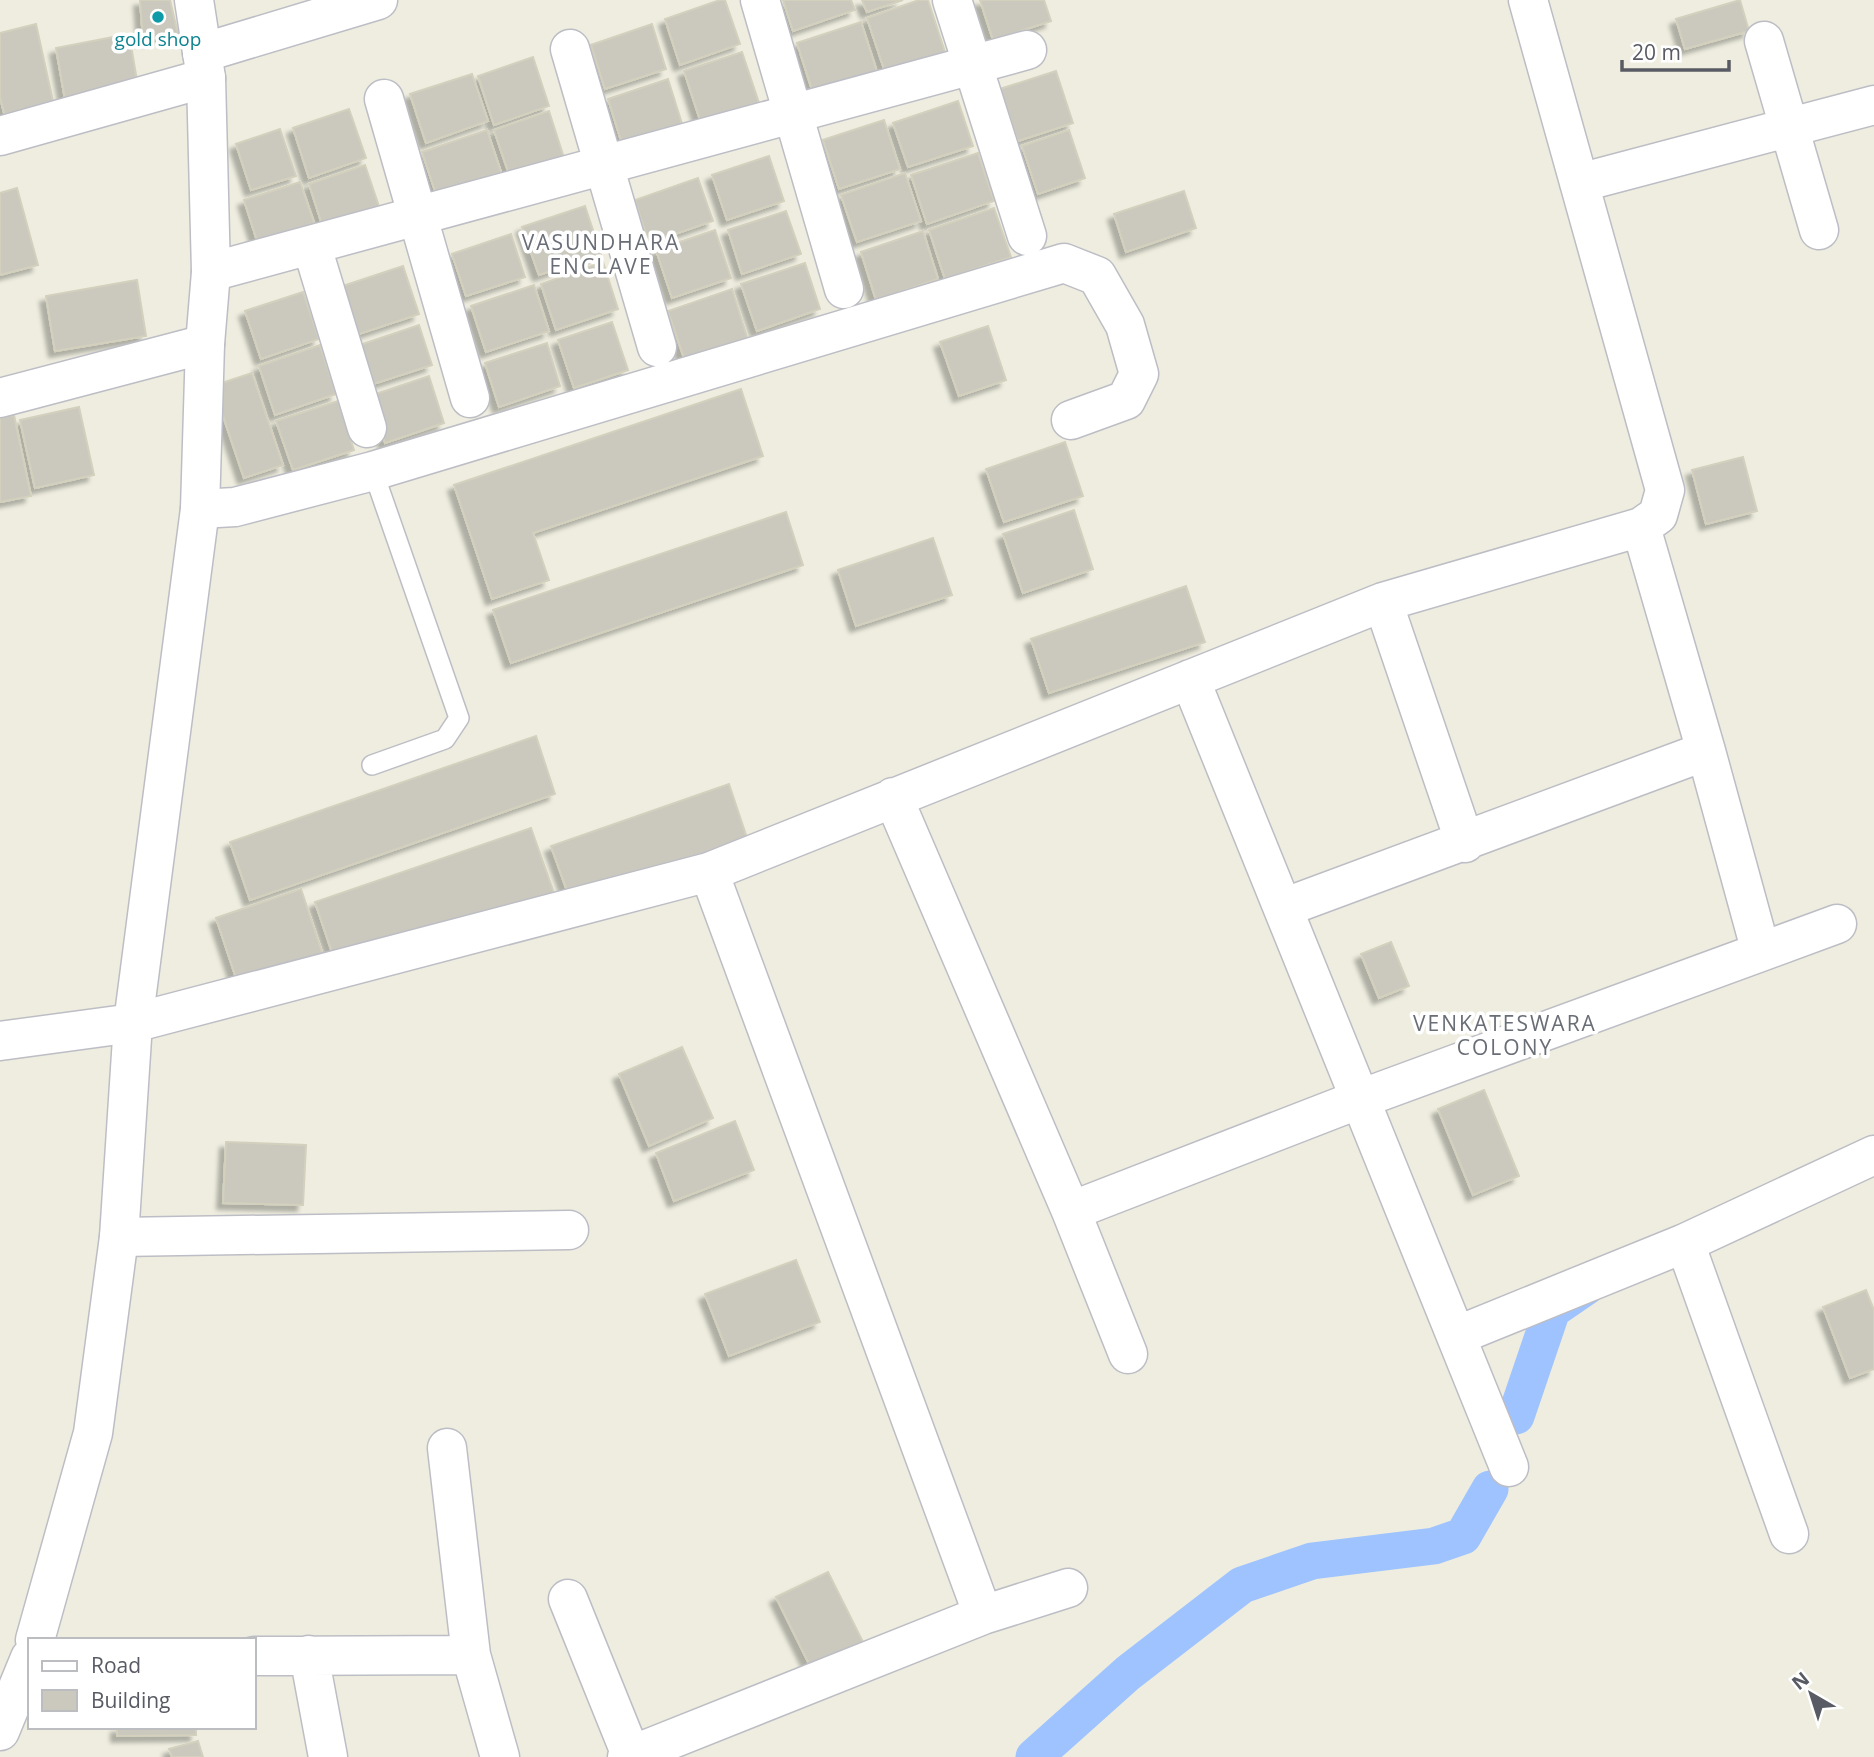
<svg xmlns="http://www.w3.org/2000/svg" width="1874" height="1757" viewBox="0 0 1874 1757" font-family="'Open Sans',sans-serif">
<defs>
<filter id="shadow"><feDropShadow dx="-6" dy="6" stdDeviation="2" flood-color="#0004"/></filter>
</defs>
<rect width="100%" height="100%" fill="#eeeddf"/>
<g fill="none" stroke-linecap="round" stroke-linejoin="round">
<path stroke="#9ec3ff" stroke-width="37" d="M1516,1416L1552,1310L1587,1286
M1034,1757L1128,1673L1242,1585L1312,1561L1434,1546L1463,1536L1490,1489"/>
</g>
<path fill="#cbc9be" stroke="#d3d0bd" stroke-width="2" filter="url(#shadow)" d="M140,0H170L178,34L143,40Z
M720,0H725L740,44L680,65L665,19Z
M783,0H851L855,10L793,31Z
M862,0H903L867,12Z
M919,0H928L945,52L885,72L867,18Z
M980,0H1044L1051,21L993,40Z
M1740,0L1749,31L1685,49L1676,19Z
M861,22L877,72L813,93L797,43Z
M36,24L55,110L6,121L0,97V33Z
M652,24L666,69L605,89L591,45Z
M129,34L139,92L66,105L56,48Z
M742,52L759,103L701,123L684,71Z
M533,57L549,106L494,125L478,76Z
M1056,71L1073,123L1018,141L1000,89Z
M472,74L488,121L426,143L410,94Z
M668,79L684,130L624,150L608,99Z
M958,101L973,146L908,167L893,123Z
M349,109L366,158L309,178L293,128Z
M549,111L565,161L511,180L494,130Z
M884,120L900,169L839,189L823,140Z
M280,129L296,176L251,190L236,144Z
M487,130L503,178L438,200L422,152Z
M1069,130L1085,178L1038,194L1022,146Z
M978,153L994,201L927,224L911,175Z
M769,156L784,201L727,220L712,175Z
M365,165L382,215L325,234L309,184Z
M905,173L921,221L857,242L841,195Z
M698,178L713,221L649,243L635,200Z
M300,182L317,231L260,250L244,200Z
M17,188L38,265L0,275V193Z
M1184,191L1196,228L1126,252L1114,214Z
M585,206L601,254L539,275L522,227Z
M994,208L1011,257L945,279L929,230Z
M786,211L801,254L742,274L728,230Z
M715,230L731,278L672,298L656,250Z
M923,231L938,279L876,300L861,252Z
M511,234L525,277L466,296L452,254Z
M603,262L618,309L556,330L541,284Z
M805,263L820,309L757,331L741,284Z
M403,266L419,314L353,336L337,288Z
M137,280L146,336L55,351L46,296Z
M534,285L549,331L486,352L471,306Z
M732,289L748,340L685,361L668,311Z
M303,292L319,339L261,359L245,311Z
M612,322L628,370L574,388L558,340Z
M419,325L432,365L367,386L354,347Z
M988,326L1006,380L959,396L940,342Z
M547,343L560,386L499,407L485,363Z
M320,345L336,394L275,415L259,366Z
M252,373L283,465L244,478L213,386Z
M429,376L444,423L385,443L370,396Z
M741,389L763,456L533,533L549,580L492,599L454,485Z
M338,401L354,450L293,470L276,421Z
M79,407L94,475L35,488L20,420Z
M14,415L31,496L0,502V418Z
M1065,442L1083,496L1004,522L986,469Z
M1743,457L1757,511L1706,524L1692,470Z
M1074,510L1093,569L1023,593L1003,534Z
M786,512L803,565L511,663L493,610Z
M933,538L952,595L856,626L838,570Z
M1186,586L1205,642L1049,693L1031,639Z
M536,736L555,794L250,900L230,842Z
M729,784L748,841L571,902L551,846Z
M531,828L554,893L337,967L315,902Z
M301,889L323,955L238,984L216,918Z
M1391,942L1409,986L1379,998L1361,954Z
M682,1047L713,1118L649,1146L619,1074Z
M1484,1090L1519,1176L1473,1195L1438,1109Z
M735,1121L754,1170L674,1201L656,1153Z
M226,1142L306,1145L303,1205L223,1203Z
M796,1260L820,1322L729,1356L705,1294Z
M1866,1290L1874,1310V1369L1850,1378L1823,1307Z
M828,1572L864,1644L812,1670L776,1597Z
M117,1727H196V1735L117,1736Z
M198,1741L203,1757H172L169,1749Z"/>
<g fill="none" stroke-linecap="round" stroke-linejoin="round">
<defs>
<path id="service" d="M372,765L445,739L459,718L373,471"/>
<path id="minor" d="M760,0L844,289
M952,0L1027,236
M1764,41L1819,230
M570,49L657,347
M202,53L378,0
M384,99L470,398
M0,136L206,78
M1579,183L1874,105
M312,247L367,428
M211,272L1027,50
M0,398L205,344
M200,509L235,507L373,471L1064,263L1097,276L1125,325L1139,374L1126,400L1071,420
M1641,527L1706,751
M1383,602L1465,843
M1190,679L1509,1467
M893,797L1071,1211L1128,1354
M709,872L983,1615
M1283,908L1706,751L1761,952
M0,1041L133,1023L709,872L1383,602L1641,527L1658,515L1665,490L1528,0
M1071,1211L1360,1099L1837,924
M119,1237L569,1230
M1685,1243L1789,1534
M1456,1336L1685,1243L1874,1155
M447,1448L471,1655L500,1757
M568,1599L631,1755
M309,1655L328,1757
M254,1656L471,1655
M627,1757L983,1615L1068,1588"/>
<path id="tertiary" d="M35,1640L93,1433L119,1237L133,1023L200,509L205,344L211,272L206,78L194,0
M0,1731L30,1658"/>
</defs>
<use href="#service" stroke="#bdbec5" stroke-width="22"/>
<use href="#minor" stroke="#bdbec5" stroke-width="41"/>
<use href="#tertiary" stroke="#bdbec5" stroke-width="41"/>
<use href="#service" stroke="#fff" stroke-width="19"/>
<use href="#minor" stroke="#fff" stroke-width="38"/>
<use href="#tertiary" stroke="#fff" stroke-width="38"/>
</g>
<circle fill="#0f9aa8" stroke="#fff" stroke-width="2.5" cx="158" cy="17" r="7"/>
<g text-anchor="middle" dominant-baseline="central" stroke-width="7" stroke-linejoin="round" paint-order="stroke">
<g font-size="19" fill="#0d838f" stroke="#fff">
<text x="158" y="39">gold shop</text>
</g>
<g font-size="21" letter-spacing="2" fill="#696d75" stroke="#fff">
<text x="601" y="242">VASUNDHARA<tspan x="601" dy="24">ENCLAVE</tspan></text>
<text x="1505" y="1023">VENKATESWARA<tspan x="1505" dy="24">COLONY</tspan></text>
</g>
</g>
<rect x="28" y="1638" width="228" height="91" fill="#ffffff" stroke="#bcbdc1" stroke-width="2"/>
<rect x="42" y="1661" width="35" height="10" fill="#ffffff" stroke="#bcbdc1" stroke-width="2"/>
<text x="91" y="1673" font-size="21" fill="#585b63">Road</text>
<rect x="42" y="1690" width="35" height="21" fill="#cbc9be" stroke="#bcbdc1" stroke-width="2"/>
<text x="91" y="1708" font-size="21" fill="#585b63">Building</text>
<g transform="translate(1811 1694) rotate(321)" stroke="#ffffff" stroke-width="5" paint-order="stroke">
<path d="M0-5L12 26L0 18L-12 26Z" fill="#585b63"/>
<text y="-10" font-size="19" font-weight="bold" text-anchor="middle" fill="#585b63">N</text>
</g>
<path d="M1622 60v10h107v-10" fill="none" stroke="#585b63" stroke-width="3.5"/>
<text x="1632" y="60" font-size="21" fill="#585b63" stroke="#ffffff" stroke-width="5" paint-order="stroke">20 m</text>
</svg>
